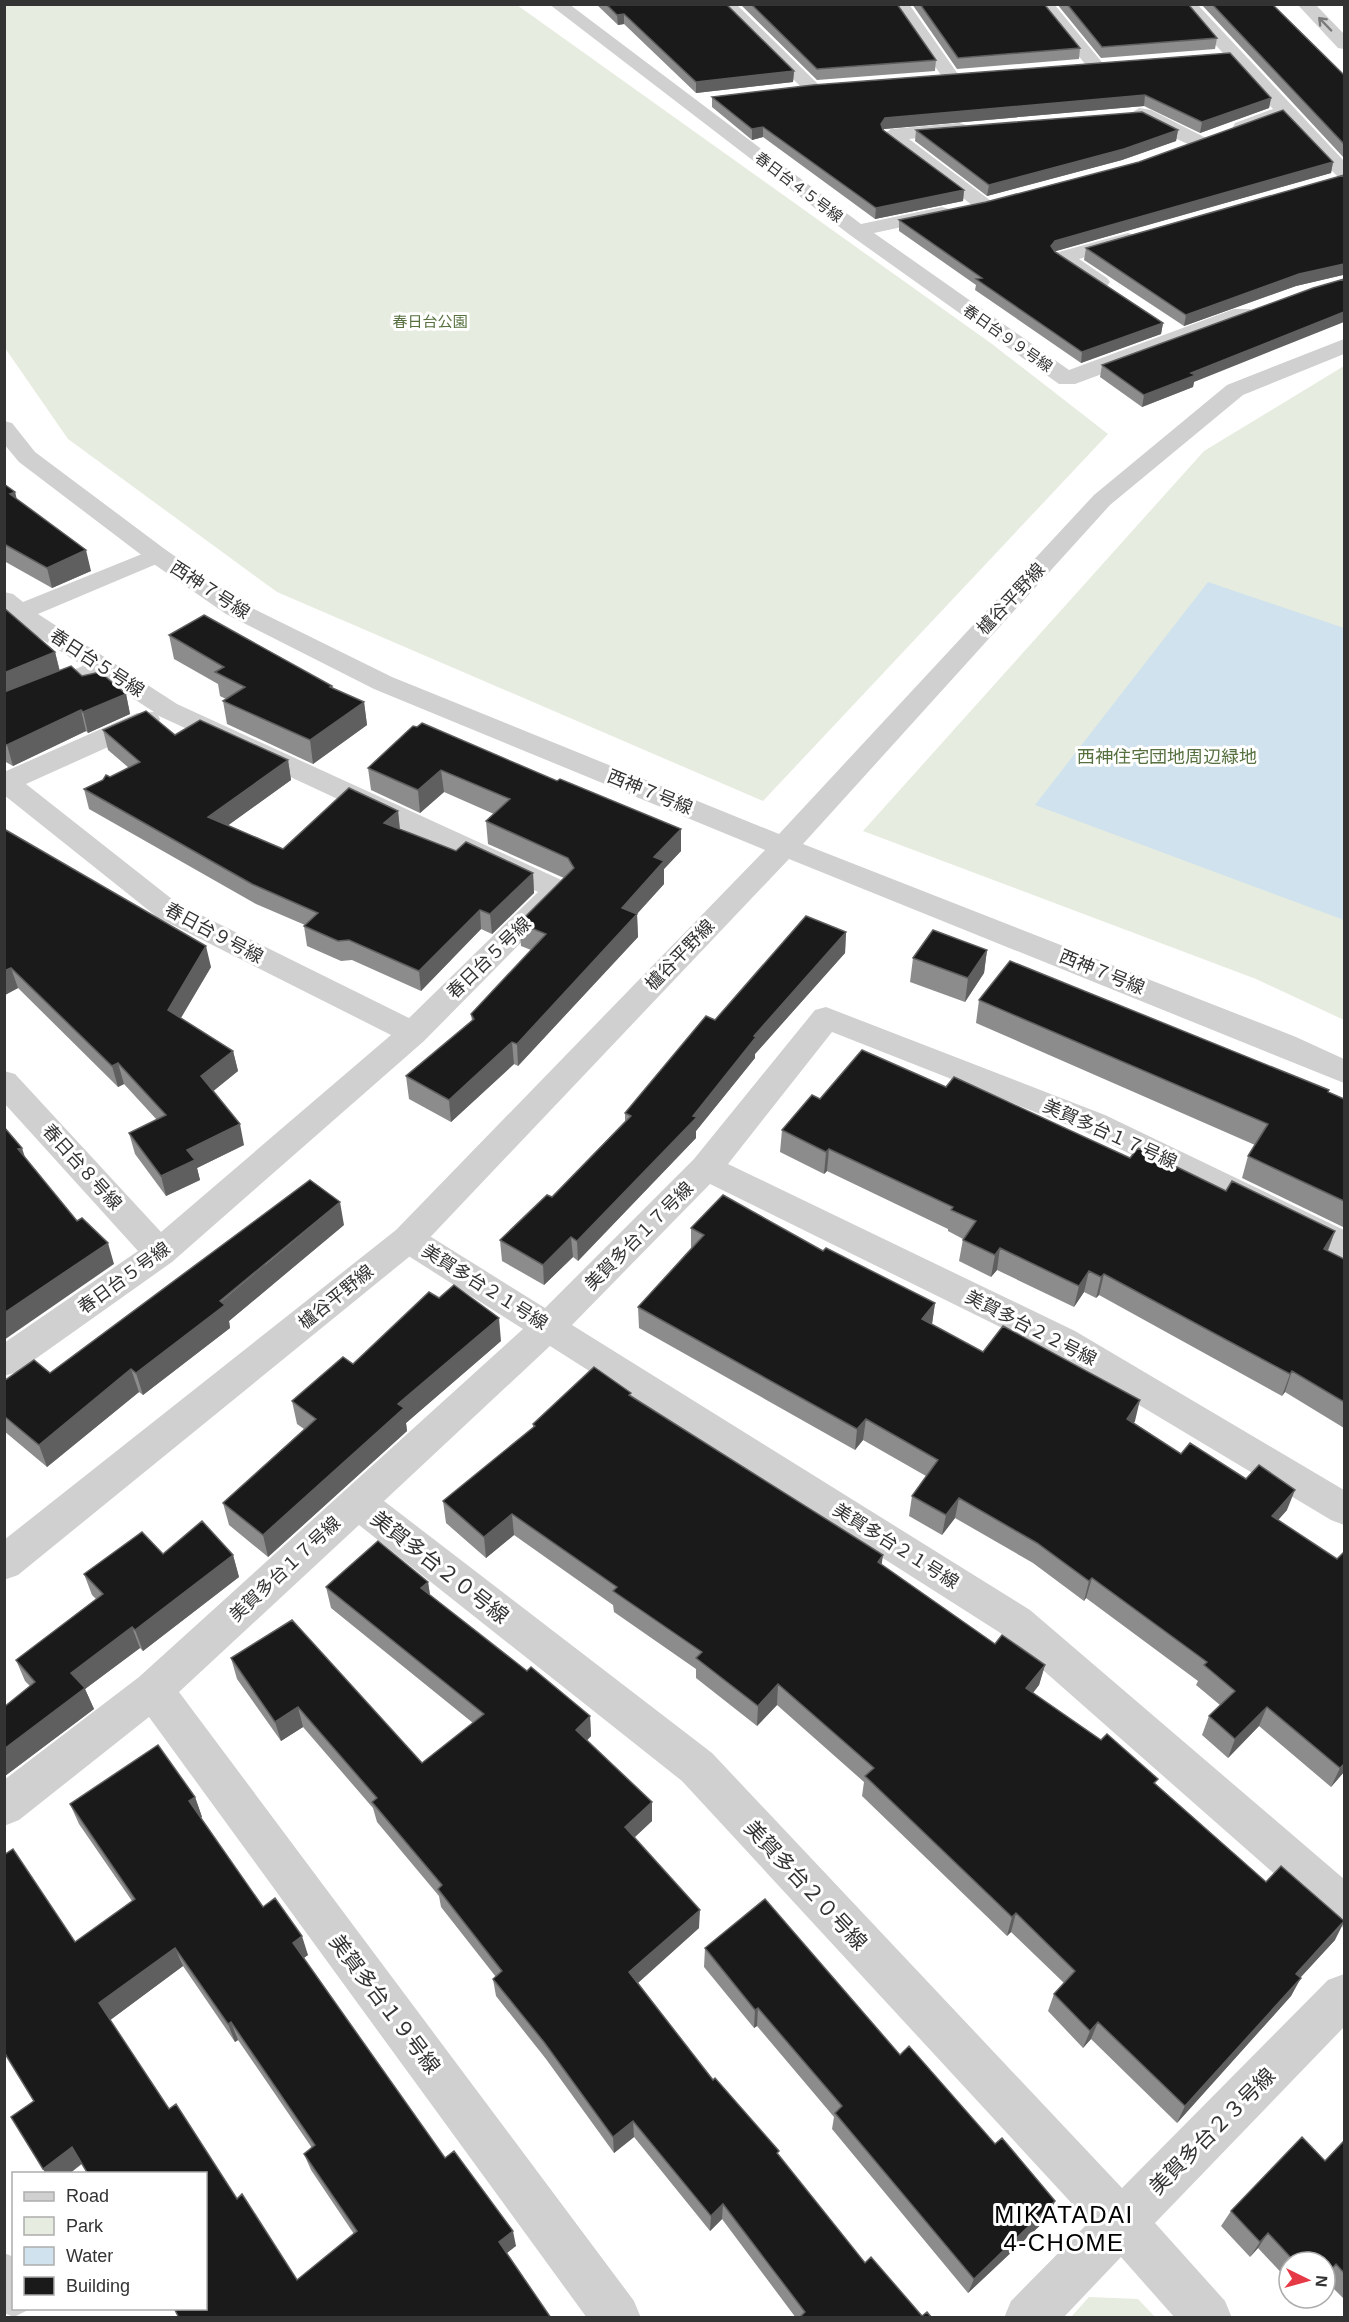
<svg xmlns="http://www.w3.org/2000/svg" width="1349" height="2322" viewBox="0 0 1349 2322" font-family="Helvetica,'Noto Sans JP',sans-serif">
<rect width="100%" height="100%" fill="#fff"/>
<path fill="#e6ecdf" d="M4,5H517L992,344L1108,434L763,801L277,592L68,439L5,348Z
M1344,366V1020L1256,979L863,831L1204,451Z
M1089,2297L1138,2299L1155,2317H1071Z"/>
<path fill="#cfe2ee" d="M1208,582L1344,628V920L1035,805Z"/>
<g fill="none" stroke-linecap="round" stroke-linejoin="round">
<path fill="#d0d0d0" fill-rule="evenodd" d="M100,659L108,661L112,666L108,671L4,714V698Z"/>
<path fill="#d0d0d0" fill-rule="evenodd" d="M549,4H569L861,224L942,207L949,209L952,213L949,217L874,233L1069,370L1234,309H1250L1253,314L1250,319L1075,384H1059L850,235Z
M718,4H736L818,84L821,88L818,92H806Z
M892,4H909L960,77L957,81H945Z
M1037,4H1054L1101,61L1104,65L1101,69H1089Z
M1179,4H1197L1344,161V178L1337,176L1282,119L1249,131H1235L1233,127L1235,123L1273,109Z
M1139,108L1151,110L1206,138L1209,142L1206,146H1192L1132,118L1130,114Z
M959,123L966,125L968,129L966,133L909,139L991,201L994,205L991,209H977L882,135L891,129Z
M1128,233L1135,235L1138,239L1135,243L1079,259L1107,278L1110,282L1107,286H1093L1052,257L1055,253Z
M157,548L166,550L169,555L166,560L38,614L177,704L568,883L573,890L424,1041L172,1262L17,1372L4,1376V1343L138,1251L4,1103V1071L15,1074L161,1232L391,1035L157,917L4,795V772L137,713L154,712L17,623L4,627V592L13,594L23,602ZM158,715L159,716L538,892L409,1018L177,903L26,784L157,725L160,719Z
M826,1007L1105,1115L1344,1230V1258L1083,1131L832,1032L728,1164L1075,1331L1344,1490V1525L1331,1520L1049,1351L710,1184L572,1325L1030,1610L1344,1879V1928L1329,1922L1002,1634L550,1346L384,1501L712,1753L1122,2188L1328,1980L1344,1974V2027L1155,2223L1225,2301L1232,2318H1175L1121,2257L1063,2318H1004L1011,2301L1089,2222L682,1781L359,1525L179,1692L634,2301L641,2318H587L149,1717L19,1820L4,1826V1780L139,1677L523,1329L396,1248L391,1239L396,1230L408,1226L420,1230L545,1308L694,1159L815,1010Z
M4,2253L14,2257V2308H32L14,2317L4,2313Z"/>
<path fill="#d0d0d0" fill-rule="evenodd" d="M1297,4H1315L1344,34V49L1338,48Z
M1344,339V354L1243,395L1110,505L803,844L1296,1037L1344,1059V1083L789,859L420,1248L18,1575L4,1580V1540L396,1230L765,850L374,689L226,614L148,560L19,462L4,444V421L12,423L35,452L166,550L244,604L392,677L779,834L1094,495L1227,385Z"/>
</g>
<path fill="#8c8c8c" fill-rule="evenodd" d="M596,4H726L794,71L793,82L696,93L624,24L618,25Z
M740,4H897L936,60L935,71L817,80Z
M912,4H1044L1080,48L1079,59L957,69Z
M1057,4H1188L1217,38L1215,49L1101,58Z
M1201,4H1272L1344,75V158Z
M813,85L1271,98L1269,108L1200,133L1144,106L884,129L883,130L964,190L963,201L875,219L763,137L752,140L712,107V97Z
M916,130H1178L1176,141L1122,160L987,196L915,141Z
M1333,162L1331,173L1055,251L1163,323L1161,334L1081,363L975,290L976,285L899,231V220Z
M1344,175V276L1343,275L1296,286L1184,326L1084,260L1086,248Z
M1102,365L1194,382L1193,387L1142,407L1100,377Z
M4,484L15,492L16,499L91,571L52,588L4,561Z
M4,608L55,652L60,671L82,676L126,694L130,714L88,733L86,731L13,766L4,761Z
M169,635L332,686L333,688L364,702L367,725L313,764L227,724L223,701L226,699L220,696L218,684L174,659Z
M413,726L681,829V851L664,869V884L637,914L638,937L518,1066L514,1064L451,1122L409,1099L406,1076L472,1021L471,1014L531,950L521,946L519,923L564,878L488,844L486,821L494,814L444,792L420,813L371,790L368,768Z
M103,730L175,735L288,760L291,780L228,825L283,849L398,811L400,829L456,851L533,873L534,893L492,934L481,929L421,991L352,960L341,961L307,946L304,926L305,925L256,904L89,809L84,789L129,768L108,750Z
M4,829L211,967L181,1018L233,1051L238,1071L213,1091L244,1145L197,1168L200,1180L166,1196L135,1154L129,1133L157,1120L124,1084L118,1087L18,988L5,995L4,994Z
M846,932L845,953L755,1054V1058L696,1131V1138L578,1261L573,1257L544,1285L502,1261L500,1240L552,1197L625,1121V1113L715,1020Z
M987,950L984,973L965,1002L910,982L913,958Z
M979,1000L1329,1090L1328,1092L1344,1099V1224L1343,1227L1242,1178L1248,1156L1255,1145L976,1023Z
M946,1087L1130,1158L1226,1191L1335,1231L1328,1251L1344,1259V1428L1285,1392L1282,1396L1099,1295L1096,1298L1084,1292L1074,1307L997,1270L991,1277L959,1261L963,1239L948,1231V1229L827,1171L824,1174L780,1152L782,1130L820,1099Z
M344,1225L229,1321L230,1328L143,1395L139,1392L47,1467L4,1431V1381L50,1373Z
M691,1228L823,1251L935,1303L932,1324L983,1352L1135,1421L1134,1423L1181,1454L1287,1510L1278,1520L1344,1772L1331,1787L1259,1726L1228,1758L1202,1735L1209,1716L1220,1705L1196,1685L1198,1681L1086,1598L1084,1601L1033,1563L955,1518L942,1535L909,1516L912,1496L926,1476L863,1440L855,1450L639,1328L638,1307L691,1248Z
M501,1341L406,1423L407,1431L268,1557L229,1525L223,1503L304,1429L297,1424L292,1401L353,1364Z
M631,1397L882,1565L995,1644L1045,1665L1039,1685L1033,1693L1156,1784L1266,1882L1335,1940L1300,1978L1291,1996L1177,2123L1091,2039L1083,2048L1048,2011L1054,1994L1064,1983L1011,1932L1007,1936L862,1796L864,1782L777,1705L757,1726L696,1678V1669L614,1612L613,1605L514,1535L486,1558L446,1523L443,1501L533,1428V1424Z
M163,1554L233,1555L239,1577L143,1651L140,1648L85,1689L94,1709L5,1776L4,1775V1707L30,1686L25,1681L16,1660L96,1599L92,1595L84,1574Z
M428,1582L430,1595L527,1671L590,1716L591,1736L587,1740L652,1802V1821L634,1838L699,1928L638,1983L713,2080L778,2156L865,2263L922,2316L932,2318H796L722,2219L710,2231L634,2137L614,2153L546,2059L496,1996L493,1979L496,1977L441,1907L439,1896L377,1822L373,1808L303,1727L281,1741L237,1679L231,1658L422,1763L473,1723L331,1608L326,1587Z
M195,1797L202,1817L200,1818L263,1907L308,1955L304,1958L445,2158L516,2246L206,2308L82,2164L69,2174H46L11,2117L34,2101L132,1901L79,1824L70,1804ZM183,1966L235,2042L238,2040L312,2148L304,2154L311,2170L354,2234L297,2280L237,2199L169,2109L110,2020Z
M705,1948L900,2055L1049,2217L968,2293L832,2129L834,2117L757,2026L754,2028L704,1967Z
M1344,2141V2299L1325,2280V2262H1289V2281L1258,2248L1250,2257L1221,2226L1231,2211L1325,2161Z"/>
<path fill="#5f5f5f" d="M624,14V24L618,25L617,15Z
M794,71L793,82L696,93V82Z
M1145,95L1144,106L884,129L880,134L881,124L885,118Z
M1271,98L1269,108L1200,133L1202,122Z
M763,127V137L752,140V129Z
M1178,130L1176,141L1122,160L987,196L989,185Z
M1333,162L1331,173L1053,252L1051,246L1055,241Z
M964,190L963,201L875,219L876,208Z
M1344,264L1343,275L1296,286L1184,326L1186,315L1299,274Z
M1344,312V322L1194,382L1193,387L1142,407L1144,395L1191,373Z
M1163,323L1161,334L1081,363L1082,352Z
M15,492L20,512L10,494Z
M86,550L91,571L52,588L47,568Z
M55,652L60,673L4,695V673Z
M126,694L130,714L88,733L83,712Z
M364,702L367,725L313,764L310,740Z
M81,710L86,731L13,766L7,745Z
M288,760L291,780L212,837L208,817Z
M441,770L444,792L420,813L418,790Z
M398,811L400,831L384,823Z
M681,829V851L664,869V884L635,916L637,914L638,937L518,1066L517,1044L622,908L654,857Z
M533,873L534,893L492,934L490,914Z
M480,910L481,929L421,991L419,971Z
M846,932L845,953L755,1054V1058L696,1131V1138L578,1261L577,1241L693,1116L754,1036Z
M206,946L211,967L173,1031L168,1010Z
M987,950L984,973L965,1002L968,978Z
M11,968L18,988L5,995L4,992V971Z
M512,1042L514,1064L451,1122L449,1100Z
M233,1051L238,1071L206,1097L201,1076Z
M118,1063L124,1084L118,1087L112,1066Z
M240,1124L244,1145L197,1168L200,1180L166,1196L161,1176L187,1150Z
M22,1148L29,1170L18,1149Z
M829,1149L827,1171L824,1174L826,1152Z
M340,1202L344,1225L229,1321L230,1328L143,1395L136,1373Z
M1335,1231L1327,1252L1324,1249Z
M571,1237L573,1257L544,1285L543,1265Z
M108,1243L114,1264L4,1340V1313Z
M1000,1248L997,1270L991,1277L995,1255Z
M1089,1271L1084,1292L1074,1307L1079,1286Z
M1104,1274L1099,1295L1096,1298L1101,1277Z
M935,1303L932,1324L922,1319Z
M499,1318L501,1341L406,1423L407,1431L268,1557L263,1535L398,1404Z
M131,1369L139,1392L47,1467L39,1445Z
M1292,1371L1285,1392L1282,1396L1290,1374Z
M1140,1400L1135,1421L1122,1440L1127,1419Z
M866,1419L863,1440L855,1450L857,1429Z
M1295,1490L1287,1510L1264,1536L1272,1516Z
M959,1498L955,1518L942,1535L946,1515Z
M512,1514L514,1535L486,1558L484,1537Z
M233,1555L239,1577L143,1651L135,1630Z
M883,1555L880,1576L878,1562Z
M1092,1578L1086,1598L1084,1601L1089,1581Z
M428,1582L431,1602L421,1588Z
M132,1627L140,1648L85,1689L94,1709L5,1776L4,1774V1749L71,1673Z
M1045,1665L1039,1685L1021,1708L1026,1688Z
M778,1684L777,1705L757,1726L758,1706Z
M298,1707L303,1727L281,1741L275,1722Z
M1267,1707L1259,1726L1228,1758L1235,1739Z
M590,1716L591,1736L578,1750L576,1730Z
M1344,1764V1772L1331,1787L1340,1768Z
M195,1797L202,1817L196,1821L189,1801Z
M652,1802V1821L625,1846V1827Z
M700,1910L699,1928L630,1990L629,1972Z
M1016,1913L1011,1932L1007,1936L1012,1917Z
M1344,1922L1335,1940L1287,1992L1296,1974Z
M302,1936L308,1955L299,1961L293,1943Z
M175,1948L183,1966L109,2021L99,2003Z
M1301,1978L1291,1996L1177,2123L1185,2106Z
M758,2008L757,2026L754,2028L755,2010Z
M231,2022L238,2040L235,2042L228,2024Z
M1098,2022L1091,2039L1083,2048L1090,2031Z
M633,2121L634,2137L614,2153L613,2137Z
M72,2147L82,2163L69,2174H46L43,2169Z
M1055,2201L1049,2217L968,2293L974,2279Z
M723,2204L722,2219L710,2231L711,2216Z
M513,2231L516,2246L502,2257L499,2242Z
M1268,2233L1258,2248L1250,2257L1260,2242Z"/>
<path fill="#1a1a1a" stroke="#5f5f5f" stroke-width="1.5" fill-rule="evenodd" d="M606,4H726L794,71L696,82L624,14L617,15Z
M751,4H897L936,60L817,69Z
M920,4H1044L1080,48L958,58Z
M1067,4H1188L1217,38L1102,47Z
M1212,4H1272L1344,75V144Z
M1230,53L1271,98L1202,122L1145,95L885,118L881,124L883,130L964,190L876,208L763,127L752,129L712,97L813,85Z
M1283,110L1333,162L1055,241L1051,246L1055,252L1163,323L1082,352L976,279L982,278L899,220L986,202L1139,162Z
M1142,112L1178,130L1124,149L989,185L916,130Z
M1344,175V264L1299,274L1186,315L1086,248Z
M1344,279V312L1191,373L1196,375L1144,395L1102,365L1313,288Z
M4,484L15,492L10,494L86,550L47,568L4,544Z
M4,608L55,652L4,673Z
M204,615L332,686L330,687L364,702L310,740L223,701L245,687L215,672L224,667L169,635Z
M71,666L82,676L100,672L126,694L83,712L81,710L7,745L4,744V692Z
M146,711L175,735L200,720L288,760L208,817L283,849L349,788L398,811L384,823L456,851L466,842L533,873L490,914L480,910L419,971L349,940L338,941L304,926L318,913L252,884L84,789L103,780L106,775L110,777L140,762L103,730Z
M422,723L557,781L560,779L681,829L654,857L664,861L622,908L637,914L517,1044L512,1042L449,1100L406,1076L474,1019L471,1014L546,934L519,923L574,868L568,858L486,821L510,799L441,770L418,790L368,768L413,726L417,727Z
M4,829L206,946L168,1010L233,1051L201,1076L240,1124L187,1150L195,1160L161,1176L129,1133L166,1115L118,1063L112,1066L11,968L4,971Z
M806,916L846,932L754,1036L756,1037L693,1116L697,1117L577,1241L571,1237L543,1265L500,1240L547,1195L552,1197L631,1116L625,1113L706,1016L715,1020Z
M933,930L987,950L968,978L913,958Z
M1010,961L1329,1090L1328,1092L1344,1099V1201L1248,1156L1268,1124L979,1000Z
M862,1050L946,1087L954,1077L1130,1158L1138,1148L1226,1191L1232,1181L1335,1231L1324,1249L1344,1259V1402L1292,1371L1290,1374L1104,1274L1101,1277L1089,1271L1079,1286L1000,1248L995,1255L963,1240L976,1221L951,1210L953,1207L829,1149L826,1152L782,1130L812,1095L820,1099Z
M4,1127L22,1148L18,1149L77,1221L82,1218L108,1243L4,1313Z
M310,1180L340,1202L220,1301L225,1305L136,1373L131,1369L39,1445L4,1416V1381L34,1360L50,1373Z
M723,1195L823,1251L826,1248L935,1303L922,1319L983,1352L1003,1326L1140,1400L1127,1419L1181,1454L1190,1443L1246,1479L1259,1465L1295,1490L1272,1516L1337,1559L1344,1552V1764L1340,1768L1267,1707L1235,1739L1209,1716L1235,1691L1204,1665L1207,1662L1092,1578L1089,1581L1037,1543L959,1498L946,1515L912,1496L938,1460L866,1419L857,1429L638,1307L704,1235L691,1228Z
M454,1285L499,1318L398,1404L404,1408L263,1535L223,1503L316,1419L292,1401L343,1357L353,1364L429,1292L439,1298Z
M594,1367L631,1393L629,1395L883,1555L878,1562L995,1644L1002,1635L1045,1665L1026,1688L1101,1740L1107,1734L1158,1779L1154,1783L1266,1882L1281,1866L1344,1921L1296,1974L1301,1978L1185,2106L1098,2022L1090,2031L1054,1994L1075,1971L1016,1913L1012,1917L865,1776L874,1768L778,1684L758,1706L696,1658L702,1652L613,1591L617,1587L512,1514L484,1537L443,1501L535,1426L533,1424Z
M202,1521L233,1555L135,1630L132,1627L71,1673L85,1688L4,1749V1707L35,1682L16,1660L103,1594L84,1574L142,1532L163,1554Z
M378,1541L428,1582L421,1588L527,1671L531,1667L590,1716L576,1730L652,1802L625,1827L700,1910L629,1972L713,2080L715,2078L779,2151L777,2153L865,2263L871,2257L922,2316L927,2312L932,2318H799L805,2312L723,2204L711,2216L633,2121L613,2137L544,2042L493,1979L502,1971L438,1889L442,1885L372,1802L377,1798L298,1707L275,1722L231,1658L292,1620L422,1763L484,1714L326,1587Z
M158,1745L195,1797L189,1801L263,1907L275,1898L302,1936L293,1943L445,2158L454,2151L513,2231L499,2242L551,2318H179L174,2308H206V2174H88L72,2147L43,2169L11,2117L34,2101L4,2052V1855L13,1849L75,1942L135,1899L70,1804ZM175,1948L228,2024L231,2022L315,2145L304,2154L357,2231L297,2280L242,2194L237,2199L176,2104L169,2109L99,2003Z
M765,1899L900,2055L909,2046L995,2144L1002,2138L1055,2201L974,2279L835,2113L842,2106L758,2008L755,2010L705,1948Z
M1302,2137L1325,2161L1344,2141V2273L1336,2264L1325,2276V2262H1295L1268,2233L1260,2242L1231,2211Z"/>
<defs><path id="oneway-shaft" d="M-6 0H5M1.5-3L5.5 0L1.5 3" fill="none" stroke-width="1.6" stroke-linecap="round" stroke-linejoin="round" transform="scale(1.5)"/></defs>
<use stroke="#7a7a7a" href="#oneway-shaft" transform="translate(1325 24) rotate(-134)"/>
<g text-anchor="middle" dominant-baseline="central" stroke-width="6" stroke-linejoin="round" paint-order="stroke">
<g font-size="15" fill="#333" stroke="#fff">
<text transform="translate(799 187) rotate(37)">春日台４５号線</text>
<text transform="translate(1008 338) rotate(35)">春日台９９号線</text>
</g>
<g font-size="15" fill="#56703f" stroke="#fff">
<text x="430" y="321">春日台公園</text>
</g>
<g font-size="18" fill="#333" stroke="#fff">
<text transform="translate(210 590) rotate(33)">西神７号線</text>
<text transform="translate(1011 599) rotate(-47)">櫨谷平野線</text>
<text transform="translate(97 663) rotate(33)">春日台５号線</text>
<text transform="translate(650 792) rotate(22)">西神７号線</text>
<text transform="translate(214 933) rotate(28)">春日台９号線</text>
<text transform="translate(680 955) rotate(-46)">櫨谷平野線</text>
<text transform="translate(489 958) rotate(-44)">春日台５号線</text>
<text transform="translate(1102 972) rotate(22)">西神７号線</text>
<text transform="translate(1110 1134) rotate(24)">美賀多台１７号線</text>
<text transform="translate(82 1167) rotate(48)">春日台８号線</text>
<text transform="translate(639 1236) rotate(-45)">美賀多台１７号線</text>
<text transform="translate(124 1278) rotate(-36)">春日台５号線</text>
<text transform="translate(485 1287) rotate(32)">美賀多台２１号線</text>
<text transform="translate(336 1297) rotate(-39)">櫨谷平野線</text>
<text transform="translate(1031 1328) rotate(27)">美賀多台２２号線</text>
<text transform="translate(896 1546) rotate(32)">美賀多台２１号線</text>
<text transform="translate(285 1569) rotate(-43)">美賀多台１７号線</text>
</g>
<g font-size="18" fill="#56703f" stroke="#fff">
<text x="1167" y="757">西神住宅団地周辺緑地</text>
</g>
<g font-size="21" fill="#333" stroke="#fff">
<text transform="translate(440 1567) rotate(38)">美賀多台２０号線</text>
<text transform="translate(806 1885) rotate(47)">美賀多台２０号線</text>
<text transform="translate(385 2004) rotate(53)">美賀多台１９号線</text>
<text transform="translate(1212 2131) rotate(-45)">美賀多台２３号線</text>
</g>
<g font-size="24" letter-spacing="1.5" fill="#000" stroke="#fff">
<text x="1064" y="2214">MIKATADAI<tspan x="1064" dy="28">4-CHOME</tspan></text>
</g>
</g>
<rect width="1349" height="2322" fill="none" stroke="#333333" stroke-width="12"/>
<rect x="12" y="2172" width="195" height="138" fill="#ffffff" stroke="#adadad" stroke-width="1.5"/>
<rect x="24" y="2192" width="30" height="9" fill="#d0d0d0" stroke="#adadad" stroke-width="1.5"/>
<text x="66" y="2202" font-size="18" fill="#333333">Road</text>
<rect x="24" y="2217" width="30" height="18" fill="#e6ecdf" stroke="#adadad" stroke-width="1.5"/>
<text x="66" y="2232" font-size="18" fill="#333333">Park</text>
<rect x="24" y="2247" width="30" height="18" fill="#cfe2ee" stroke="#adadad" stroke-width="1.5"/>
<text x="66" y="2262" font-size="18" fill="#333333">Water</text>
<rect x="24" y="2277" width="30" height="18" fill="#1a1a1a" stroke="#adadad" stroke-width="1.5"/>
<text x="66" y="2292" font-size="18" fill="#333333">Building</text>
<g transform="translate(1307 2280) rotate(95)"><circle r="28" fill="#ffffff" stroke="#adadad" stroke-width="1.5"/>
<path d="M0-4.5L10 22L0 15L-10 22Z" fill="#e63946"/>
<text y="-9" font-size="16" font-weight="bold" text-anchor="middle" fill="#333333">N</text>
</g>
</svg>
